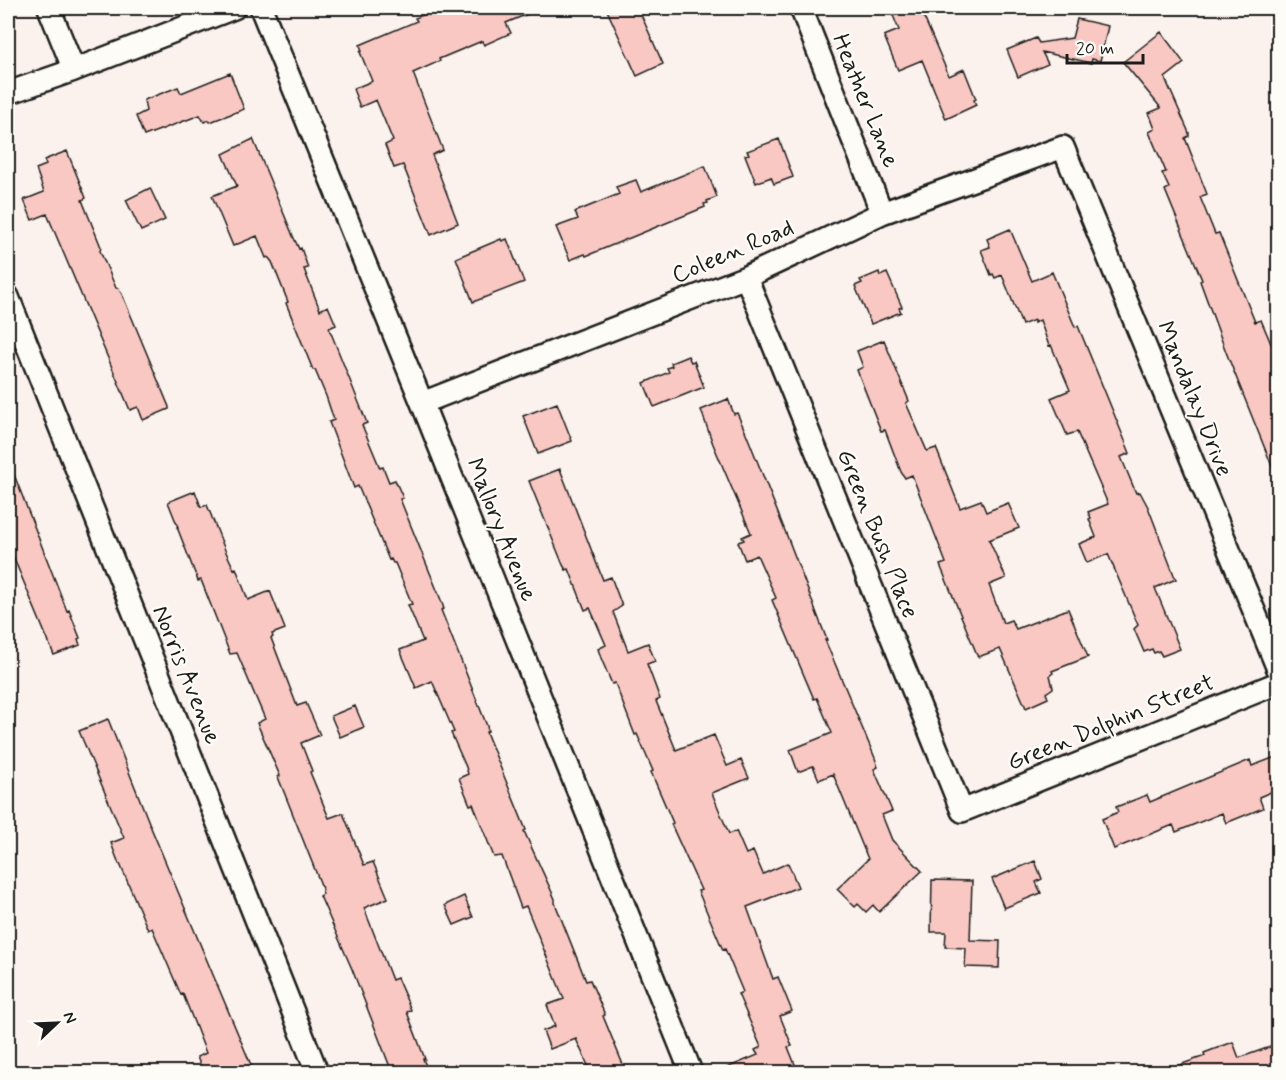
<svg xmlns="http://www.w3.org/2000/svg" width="1286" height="1080" viewBox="0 0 1286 1080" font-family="Mynerve,sans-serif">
<rect width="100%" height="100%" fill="#fcf2ed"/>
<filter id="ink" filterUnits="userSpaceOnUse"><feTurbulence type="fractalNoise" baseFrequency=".0167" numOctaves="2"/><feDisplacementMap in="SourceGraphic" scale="12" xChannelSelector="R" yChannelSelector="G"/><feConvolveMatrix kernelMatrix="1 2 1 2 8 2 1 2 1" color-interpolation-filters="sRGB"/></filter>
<g filter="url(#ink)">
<path fill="#f9c8c3" stroke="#1c1c1c" stroke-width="1.5" d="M442,8H542L506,23L511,33L484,45L482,41L439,59L440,61L413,73L443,150L432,155L458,223L431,235L403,165L394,168L385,145L393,141L376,100L360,107L353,89L372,81L360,52L362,51L360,45L417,21L415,18Z
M606,8H638L663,64L637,76Z
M890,8H920L949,76L964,69L976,99L974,100L976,105L946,119L922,60L898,70L884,36L899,30Z
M1077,19L1108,26L1100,61L1092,59L1091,63L1042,52L1048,64L1018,77L1007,50L1036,38L1039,43L1072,38Z
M1161,32L1184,63L1165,78L1189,133V136L1185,138L1207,194L1200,197L1215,234L1219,233L1255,322L1261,320L1278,360V481L1226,352L1200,281L1202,280L1165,190L1169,188L1162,173L1166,172L1149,132L1155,129L1149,113L1161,108L1123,62Z
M230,73L244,109L210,122L209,120L204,122L200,115L144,136L136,116L146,111L144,100L178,87L181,93Z
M253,139L293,236L299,249L301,248L308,268L304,269L320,310L328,306L336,325L329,328L367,423L362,425L380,468L383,467L389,482L395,480L403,498L400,499L441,600L444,609L441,610L487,726L488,731L486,732L526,830L524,831L555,899V903L586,981L590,980L605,1015L603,1016L626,1072H591L576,1039L550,1049L543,1031L555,1026L547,1005L564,999L526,906L521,908L502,856L494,857L473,804L470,805L459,778L468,774L466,767L451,733L454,732L432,681L416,688L400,650L423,641L408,605L412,604L395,563H393L391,559L389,560L358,486L354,488L329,422L334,420L326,396L315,370H313L286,303L288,302L272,262L268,257L266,258L257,236L233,246L212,196L237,186L223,154Z
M779,139L793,177L774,184L771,177L756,183L745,155L749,154L747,151Z
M67,151L86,198L82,200L101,247L100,251L116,288H118L122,294L169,407V409L143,420L138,407L130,410L47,214L32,220L24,200L44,192L36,169L46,165L44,160Z
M705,166L717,197L707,201L708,203L704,204L705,207L586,256L585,254L570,260L556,227L578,219L575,212L619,194L616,187L636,180L641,192Z
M150,188L165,220L141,231L126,200Z
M1010,229L1032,281L1052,272L1075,327L1078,326L1130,453L1121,457L1136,493L1140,492L1148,507L1174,575L1176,579L1155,588L1180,649L1162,656L1159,651L1154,653L1152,649L1144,652L1134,629L1138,625L1108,554L1087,563L1079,544L1096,537L1089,519L1091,518L1088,512L1108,504L1077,432L1067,435L1051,398L1070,390L1051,345L1049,346L1040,320L1034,323V320L1022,325L1002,275L995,278L993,274L991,275L981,250L990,247L987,239Z
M501,239L502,241L507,239L524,282L473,302L456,258Z
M879,272L880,276L887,273L902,307L899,308L901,312L871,324L855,286L862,283L860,280Z
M884,340L909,401L906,403L927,451L936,448L960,508L981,500L986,512L1008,503L1019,528L989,540L1006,578L989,585L1003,623L1011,620L1016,629L1068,609L1088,657L1052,671L1053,673L1050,675L1053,688L1046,693L1048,698L1026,708L1000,649L978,657L940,565L946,563L912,475L905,478L901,472L885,430L881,431L857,370L863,367L857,351Z
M688,356L691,362L694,361L704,387L654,407L644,383L669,372L667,368L672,366L671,363Z
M728,399L734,414L737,413L746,433L789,541L827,640H825L875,758L878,767L874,769L892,811L882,815L892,840L922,871L879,912L873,905L866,912L858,904L855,907L837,889L868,859L833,774L819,780L813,766L798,772L790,750L832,733L817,698L814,699L772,600L776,598L757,555L745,560L738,542L744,540L742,537L751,533L713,444L701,410Z
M557,403L572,441L538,454L523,416Z
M8,459L67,611L69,610L80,638L78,639L80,645L54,655L8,544Z
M560,469L603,580L611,577L622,606L613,612L628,651L648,643L655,661L647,664L660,699L656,701L676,750L714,735L727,766L741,760L749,778L712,793L729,834L736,831L746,854L753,851L763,874L788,863L798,887L747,907L773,979L778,977L792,1011L780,1016L792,1046L788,1047L798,1072H717L758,1055L755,1050L761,1047L738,994L743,992L725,949L723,950L698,891L701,890L671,824L673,823L651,772L653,771L637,734L635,735L615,683L612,684L601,658L598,649L606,645L590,608L585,610L569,569L566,570L563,565L529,481Z
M195,491L201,507L207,505L225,550L234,569L236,568L248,600L270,591L285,629L272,634L273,637L271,638L297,706L306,703L320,735L301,743L312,771L310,772L329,818L343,813L364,865L373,862L388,898L364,908L392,980L397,978L411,1010L407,1012L425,1059H423L427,1068L416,1072H392L352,969L320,896L323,894L321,885L284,792L278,777L280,776L257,723L265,719L237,653L230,654L201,580L198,581L177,527H178L168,502Z
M355,706L364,727L340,737L331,716Z
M108,719L152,830L254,1072H203L197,1057L206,1053L183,994L181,995L152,928L148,930L120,864H119L111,843L124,838L79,731Z
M1278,756V789L1259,797L1263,808L1226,823L1222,813L1176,832L1173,825L1114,849L1102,819L1118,812L1116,807L1147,795L1150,802L1250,760L1252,766Z
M1035,861L1042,879L1036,882L1041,893L1004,908L992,879Z
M932,880L972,881L970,940L1000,941L999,968L965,967L966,948L945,947L946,932H931Z
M464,896L473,917L454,925L445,905Z
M1233,1042L1239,1058L1278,1044V1072H1165V1070L1205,1056L1204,1053Z"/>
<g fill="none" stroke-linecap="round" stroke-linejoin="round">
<defs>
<path id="minor" d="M49,8L74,70
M261,8L422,403L691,1072
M801,8L882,213
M8,93L74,70L234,8
M746,277L962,811L1278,683
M8,297L317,1072
M422,403L746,277L882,213L1063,147L1278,669"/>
</defs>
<use href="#minor" stroke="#1c1c1c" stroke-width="26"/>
<use href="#minor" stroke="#fdfcf7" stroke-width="21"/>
</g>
</g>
<g text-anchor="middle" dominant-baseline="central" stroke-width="4.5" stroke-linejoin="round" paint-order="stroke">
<g font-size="24" fill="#1c1c1c" stroke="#fdfcf7">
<text transform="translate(865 101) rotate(68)">Heather Lane</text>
<text transform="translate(733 252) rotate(-23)">Coleen Road</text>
<text transform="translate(1194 399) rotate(68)">Mandalay Drive</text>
<text transform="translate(501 530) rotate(68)">Mallory Avenue</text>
<text transform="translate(877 534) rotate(68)">Green Bush Place</text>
<text transform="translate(186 675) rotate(68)">Norris Avenue</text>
<text transform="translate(1111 723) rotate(-22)">Green Dolphin Street</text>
</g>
</g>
<rect width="1286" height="1080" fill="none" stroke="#fdfcf7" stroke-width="30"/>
<rect x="15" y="15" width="1256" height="1050" fill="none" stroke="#1c1c1c" stroke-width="2" filter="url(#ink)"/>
<g transform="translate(57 1023) rotate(67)" stroke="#fdfcf7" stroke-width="4.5" paint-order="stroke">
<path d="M0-4.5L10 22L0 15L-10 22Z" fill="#1c1c1c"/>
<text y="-9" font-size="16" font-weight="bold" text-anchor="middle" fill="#1c1c1c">N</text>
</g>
<path d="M1067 54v9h76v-9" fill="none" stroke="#1c1c1c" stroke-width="3"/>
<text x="1076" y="54" font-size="18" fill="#1c1c1c" stroke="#fdfcf7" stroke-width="4.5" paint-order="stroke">20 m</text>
</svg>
